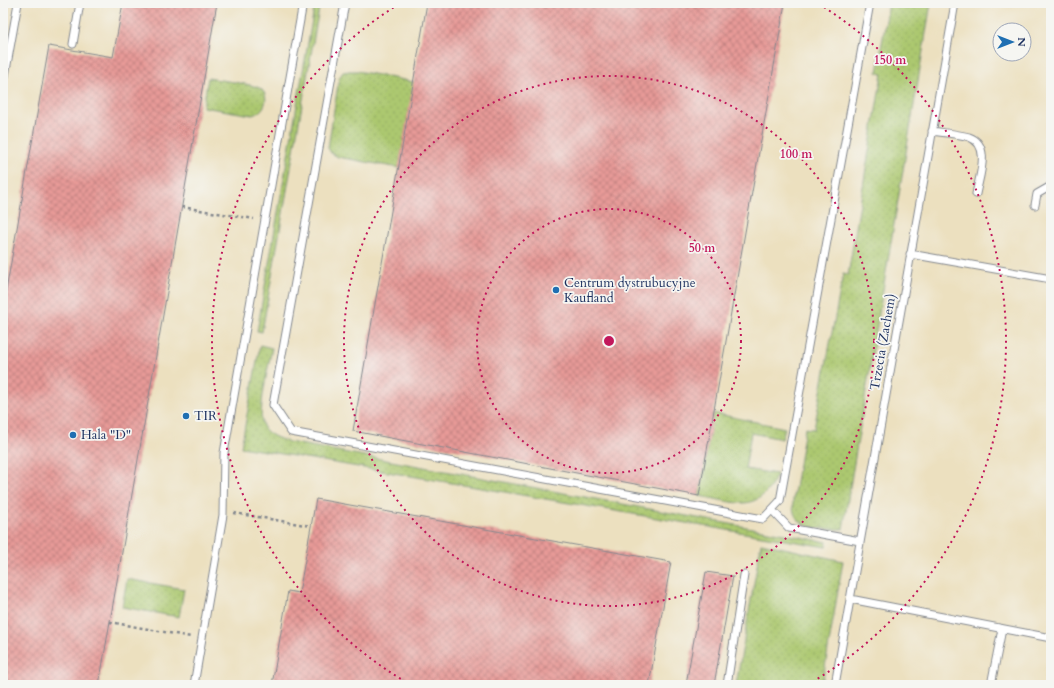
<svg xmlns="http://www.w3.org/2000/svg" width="1054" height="688" viewBox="0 0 1054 688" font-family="Cardo,serif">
<defs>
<pattern id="grass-dots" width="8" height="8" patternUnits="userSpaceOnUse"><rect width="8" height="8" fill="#acc86f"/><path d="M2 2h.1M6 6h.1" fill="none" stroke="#93ac63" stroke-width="1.8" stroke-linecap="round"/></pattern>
<pattern id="building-cross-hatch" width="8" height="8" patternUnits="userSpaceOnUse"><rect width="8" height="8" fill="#e79a97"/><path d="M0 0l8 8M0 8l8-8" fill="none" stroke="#ba7e7e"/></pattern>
</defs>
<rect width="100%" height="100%" fill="#f6f6f2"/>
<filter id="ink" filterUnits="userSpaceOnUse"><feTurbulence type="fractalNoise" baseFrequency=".025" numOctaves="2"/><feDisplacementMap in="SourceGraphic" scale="8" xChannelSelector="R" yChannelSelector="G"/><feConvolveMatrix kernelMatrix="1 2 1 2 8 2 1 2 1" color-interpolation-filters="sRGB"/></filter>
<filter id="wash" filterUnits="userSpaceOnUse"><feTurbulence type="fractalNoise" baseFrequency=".012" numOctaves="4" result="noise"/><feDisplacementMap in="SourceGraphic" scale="16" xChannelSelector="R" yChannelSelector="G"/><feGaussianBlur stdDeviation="0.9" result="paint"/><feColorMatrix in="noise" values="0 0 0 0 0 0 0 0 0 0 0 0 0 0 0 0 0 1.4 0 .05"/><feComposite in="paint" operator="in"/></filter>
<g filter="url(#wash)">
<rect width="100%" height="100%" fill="#ece0bf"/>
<path fill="url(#grass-dots)" stroke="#647c66" d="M315,3H320L262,332L257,331Z
M889,3H931L843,529C820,529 790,531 793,500L805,428L814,429L843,274L848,275L882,74L877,72Z
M349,71H357L414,82L399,168L338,157L331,153L328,148L339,78L343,72Z
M208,78C218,80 255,84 261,89C271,97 264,113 252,115L203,107Z
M260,345L272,348C269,364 257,413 263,426C267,435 280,439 289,442L827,542L826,547L241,447Z
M713,413L785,428L782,439L751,433L745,469L777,474C772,489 759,503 743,503C729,503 712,498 699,496Z
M761,543L843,561L822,685H736Z
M127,579L184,589L179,617L122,607Z"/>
<g id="blocks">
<path fill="url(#building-cross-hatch)" d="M123,3H217L99,685H3V308L49,46L113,57Z
M427,3H785L699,496L353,431Z
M316,499L671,562L649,685H272L288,591L299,593Z
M706,572L733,576L714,685H692L686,684Z"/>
</g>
</g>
<g filter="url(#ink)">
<use href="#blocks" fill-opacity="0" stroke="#84888e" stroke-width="1"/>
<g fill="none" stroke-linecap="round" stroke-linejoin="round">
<defs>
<path id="lane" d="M345,3L273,405L291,432L763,519L780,501L870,3
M73,44L80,3
M3,87L18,3
M932,131C944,133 958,134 969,137C992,145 979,177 976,194
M1035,205L1037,194L1051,186
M910,254L1051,279
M772,510L789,528L860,541
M850,599L1051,638
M194,685L223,515L224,453L303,3
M727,685L744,575
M835,685L955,3
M991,685L1002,629"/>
</defs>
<use href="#lane" stroke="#84888e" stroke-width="9"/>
<path stroke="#84888e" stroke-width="2.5" stroke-dasharray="3 3" stroke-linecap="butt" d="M182,207L254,219
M234,513L311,526
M110,622L191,637"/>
<use href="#lane" stroke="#fff" stroke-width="7"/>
</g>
</g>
<g fill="none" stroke="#c2185b" stroke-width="2" stroke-dasharray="2 4">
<circle cx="609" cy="341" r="132"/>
<circle cx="609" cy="341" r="265"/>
<path d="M411 685A397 397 0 0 1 399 4M819 4A397 397 0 0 1 807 685"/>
</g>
<g fill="#1f6fb2" stroke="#f6f6f2" stroke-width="1.5">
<circle cx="556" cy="290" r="4"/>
<circle cx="186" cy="416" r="4"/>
<circle cx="73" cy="435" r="4"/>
</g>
<g text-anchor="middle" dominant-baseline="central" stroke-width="3.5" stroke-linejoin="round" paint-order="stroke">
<g font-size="13" fill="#1b2f5e" stroke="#f6f6f2" text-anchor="start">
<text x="564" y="283">Centrum dystrubucyjne<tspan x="564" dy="15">Kaufland</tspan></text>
<text x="194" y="416">TIR</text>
<text x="81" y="435">Hala "D"</text>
</g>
<g font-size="13" fill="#1b2f5e" stroke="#f6f6f2">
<text transform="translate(883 342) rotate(-80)">Trzecia (Zachem)</text>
</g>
</g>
<circle cx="609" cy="341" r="6" fill="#c2185b" stroke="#f6f6f2" stroke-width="2"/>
<g font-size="12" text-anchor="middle" font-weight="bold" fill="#c2185b" stroke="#f6f6f2" stroke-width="3.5" stroke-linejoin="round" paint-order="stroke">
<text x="890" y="64">150 m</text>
<text x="796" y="158">100 m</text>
<text x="702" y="252">50 m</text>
</g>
<rect width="1054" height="688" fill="none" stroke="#f6f6f2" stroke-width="16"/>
<g transform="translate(1012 42) rotate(90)"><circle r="19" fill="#f6f6f2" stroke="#9ea6b7"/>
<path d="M0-3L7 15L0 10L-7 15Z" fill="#1f6fb2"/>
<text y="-6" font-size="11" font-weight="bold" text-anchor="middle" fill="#1b2f5e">N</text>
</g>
</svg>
